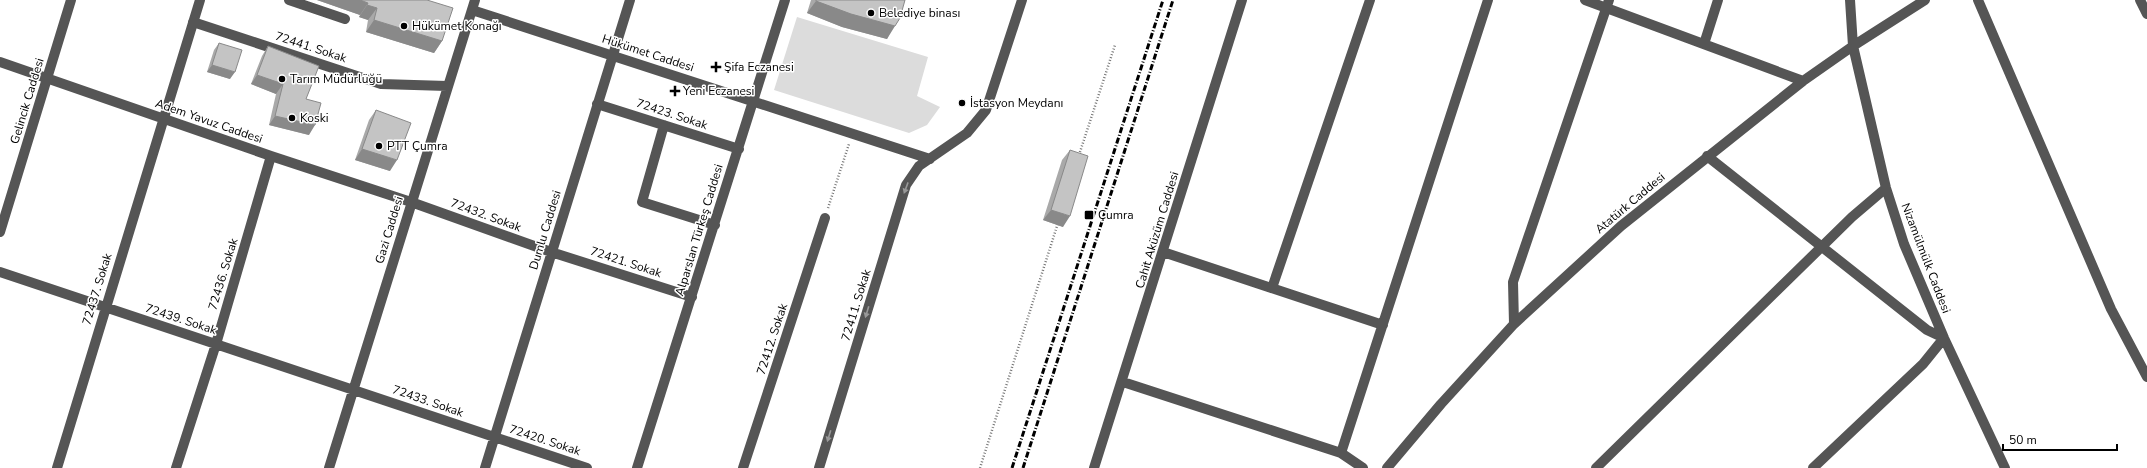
<svg xmlns="http://www.w3.org/2000/svg" width="2147" height="468" viewBox="0 0 2147 468" font-family="'Nunito Sans',sans-serif">
<rect width="100%" height="100%" fill="#fff"/>
<path fill="#dcdcdc" d="M797,17L928,57L917,96L940,107L927,125L909,133L774,90Z"/>
<g fill="none" stroke-linecap="round" stroke-linejoin="round">
<path stroke="#777" stroke-width="2.5" stroke-dasharray="1 2" stroke-linecap="butt" d="M1079,155L1115,45
M828,208L849,144
M980,468L1058,223"/>
<path stroke="#555" stroke-width="10" d="M289,0L345,19
M1585,0L1803,81
M1850,0L1853,46L1886,188L1904,244L1944,338L2005,468
M1978,0L2111,309L2147,377
M2140,0L2147,14
M472,10L930,159
M193,22L381,84L447,86
M1704,44L1718,0
M0,62L271,156L411,202L551,252L692,297
M597,104L739,149
M664,125L642,202L715,225
M1707,156L1927,330L1944,338L1923,364L1813,468
M0,232L71,0
M1163,252L1383,325
M0,272L587,468
M1272,288L1370,0
M1514,324L1513,282L1609,0
M1123,382L1341,453L1363,468
M1341,453L1488,0
M57,468L200,0
M176,468L216,344L271,156
M329,468L475,0
M485,468L630,0
M637,468L785,0
M743,468L825,218
M819,468L906,185L919,166L967,133L986,110L1022,0
M1094,468L1242,0
M1387,468L1441,404L1514,324L1621,226L1803,81L1853,46L1925,0
M1596,468L1852,217L1886,188"/>
<path stroke="#000" stroke-width="3" stroke-dasharray="6 2 1 2" stroke-linecap="butt" d="M1012,468L1163,0
M1023,468L1173,0"/>
</g>
<path fill="#a9a9a9" d="M317,0H427L442,41L434,53L366,32L368,20L359,17L360,15Z
M811,0H905L887,39L842,27L807,13Z
M219,43L230,79L207,72L214,50Z
M268,46L306,99L309,135L269,125L276,94L251,84L262,56Z
M376,110L390,171L355,160L369,120Z
M1070,150L1063,227L1043,220L1062,160Z"/>
<path fill="#898989" d="M317,0H360L368,3L360,15Z
M816,1L895,26L887,39L842,27L807,13Z
M367,5L377,8L368,20L359,17Z
M374,20L442,41L434,53L366,32Z
M212,65L235,72L230,79L207,72Z
M257,75L283,84L276,94L251,84Z
M275,116L315,125L309,135L269,125Z
M362,149L397,160L390,171L355,160Z
M1051,210L1070,216L1063,227L1043,220Z"/>
<path fill="#c4c4c4" stroke="#898989" d="M360,0H427L453,8L442,41L374,20L377,8L367,5L368,3Z
M816,0H905L900,18L895,26L851,14L816,1Z
M219,43L242,50L235,72L212,65Z
M268,46L319,66L306,99L321,103L315,125L275,116L283,84L257,75Z
M376,110L411,123L397,160L362,149Z
M1070,150L1088,156L1070,216L1051,210Z"/>
<defs><path id="oneway-solid" d="M-6-.8H1V-3.2L6.5 0L1 3.2V.8H-6Z"/></defs>
<g fill="#999">
<use href="#oneway-solid" transform="translate(906 188) rotate(110)"/>
<use href="#oneway-solid" transform="translate(867 312) rotate(107)"/>
<use href="#oneway-solid" transform="translate(829 436) rotate(107)"/>
</g>
<g fill="#000" stroke="#fff" stroke-width="1.5">
<circle cx="871" cy="13" r="4"/>
<circle cx="404" cy="26" r="4"/>
<path d="M714 61h4v4h4v4h-4v4h-4v-4h-4v-4h4z"/>
<circle cx="282" cy="79" r="4"/>
<path d="M673 85h4v4h4v4h-4v4h-4v-4h-4v-4h4z"/>
<circle cx="962" cy="103" r="4"/>
<circle cx="292" cy="118" r="4"/>
<circle cx="379" cy="146" r="4"/>
<rect x="1084" y="210" width="10" height="10" rx="2"/>
</g>
<g text-anchor="middle" dominant-baseline="central" stroke-width="3" stroke-linejoin="round" paint-order="stroke">
<g font-size="12" fill="#000" stroke="#fff" text-anchor="start">
<text x="879" y="13">Belediye binası</text>
<text x="412" y="26">Hükümet Konağı</text>
<text x="724" y="67">Şifa Eczanesi</text>
<text x="290" y="79">Tarım Müdürlüğü</text>
<text x="683" y="91">Yeni Eczanesi</text>
<text x="970" y="103">İstasyon Meydanı</text>
<text x="300" y="118">Koski</text>
<text x="387" y="146">PTT Çumra</text>
<text x="1098" y="215">Çumra</text>
</g>
<g font-size="12" fill="#000" stroke="#fff">
<text transform="translate(311 47) rotate(18)">72441. Sokak</text>
<text transform="translate(648 53) rotate(18)">Hükümet Caddesi</text>
<text transform="translate(27 101) rotate(-73)">Gelincik Caddesi</text>
<text transform="translate(672 114) rotate(18)">72423. Sokak</text>
<text transform="translate(209 121) rotate(19)">Adem Yavuz Caddesi</text>
<text transform="translate(1630 203) rotate(-40)">Atatürk Caddesi</text>
<text transform="translate(486 215) rotate(20)">72432. Sokak</text>
<text transform="translate(389 230) rotate(-73)">Gazi Caddesi</text>
<text transform="translate(545 230) rotate(-73)">Dumlu Caddesi</text>
<text transform="translate(699 230) rotate(-73)">Alparslan Türkeş Caddesi</text>
<text transform="translate(1157 230) rotate(-73)">Cahit Aküzüm Caddesi</text>
<text transform="translate(1926 258) rotate(69)">Nizamülmülk Caddesi</text>
<text transform="translate(626 262) rotate(18)">72421. Sokak</text>
<text transform="translate(223 274) rotate(-73)">72436. Sokak</text>
<text transform="translate(97 289) rotate(-73)">72437. Sokak</text>
<text transform="translate(856 305) rotate(-73)">72411. Sokak</text>
<text transform="translate(181 319) rotate(18)">72439. Sokak</text>
<text transform="translate(772 339) rotate(-72)">72412. Sokak</text>
<text transform="translate(428 401) rotate(19)">72433. Sokak</text>
<text transform="translate(545 440) rotate(18)">72420. Sokak</text>
</g>
</g>
<path d="M2003 444v6h114v-6" fill="none" stroke="#000000" stroke-width="2"/>
<text x="2009" y="444" font-size="12" fill="#000000" stroke="#ffffff" stroke-width="3" paint-order="stroke">50 m</text>
</svg>
